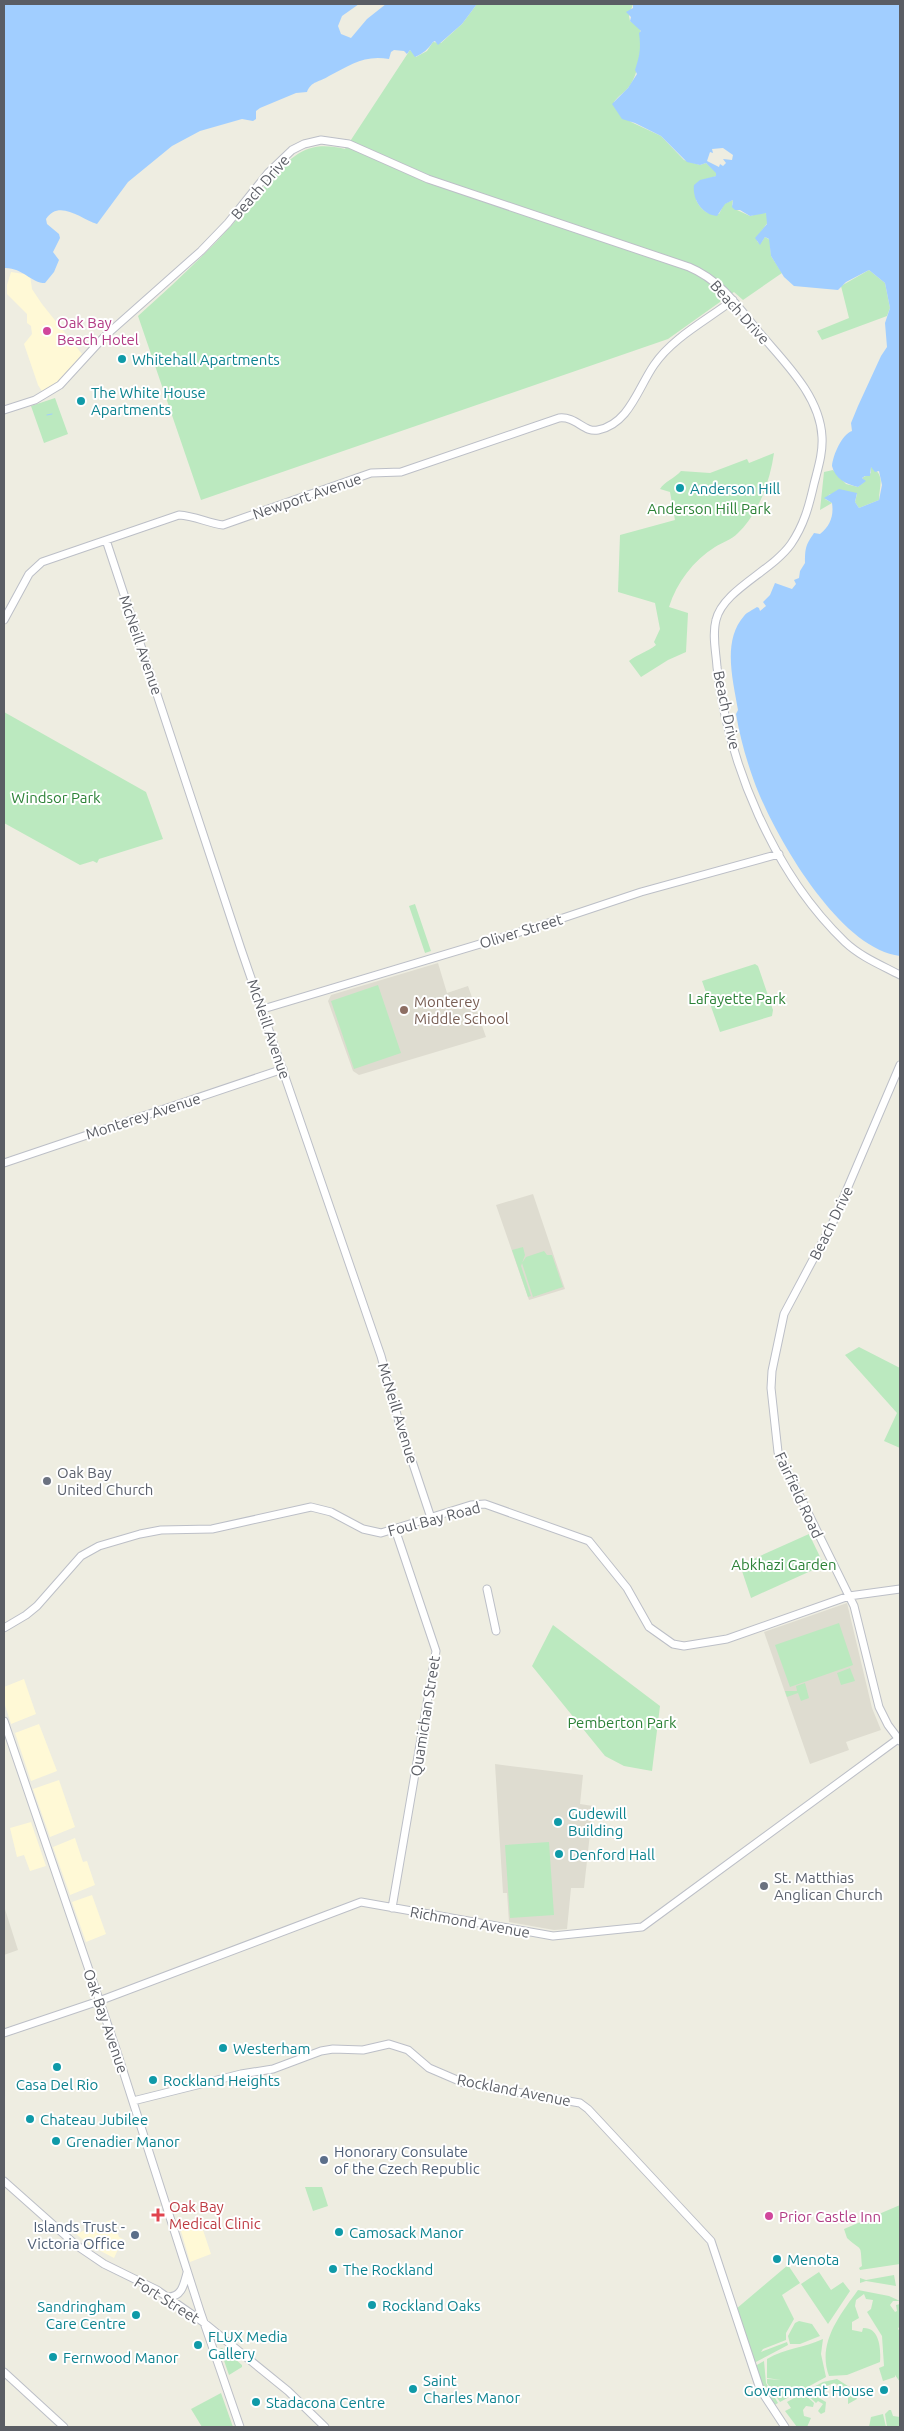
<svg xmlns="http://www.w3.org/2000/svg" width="904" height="2431" viewBox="0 0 904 2431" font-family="Ubuntu,sans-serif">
<rect width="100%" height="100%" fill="#eeede1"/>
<path fill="#fff9d6" d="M11,272L30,275L32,289L42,304L82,354L59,382L43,393L38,385L24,344L32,334L31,326L27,323V314L7,294V285Z
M24,1679L36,1714L11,1724L4,1702V1687Z
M39,1724L57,1771L31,1781L15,1733Z
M59,1780L75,1827L50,1837L33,1789Z
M31,1822L46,1866L30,1871L24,1855L17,1857L10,1828Z
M75,1838L83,1862L87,1861L95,1885L70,1895L53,1847Z
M92,1895L106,1934L86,1942L72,1902Z
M113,2219L119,2237L123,2239L114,2258L91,2246L76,2234Z
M201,2224L211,2254L190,2262L181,2231Z"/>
<path fill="#dedcd0" d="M438,963L447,993L468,986L486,1037L359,1075L353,1071L328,1001L331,995Z
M533,1194L565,1289L529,1300L496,1205Z
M847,1603L872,1708L881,1730L846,1742L849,1750L810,1764L764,1632Z
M495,1764L583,1775L580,1804L593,1806L584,1888H571L567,1929L554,1930L509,1922L507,1893H503Z
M4,1906L18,1950L4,1955Z"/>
<path fill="#bbe9bf" d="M477,4H633L629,16L630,21L640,28C643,43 639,76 628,88C623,94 619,95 614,102L631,122L661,136L684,160L700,165L706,163L716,172V176C698,183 697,177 696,200C702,211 707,215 719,214L724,204L733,200L732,205L737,210L750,216L764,212L767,214L768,222L758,236L757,241L760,244L765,237L770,240L771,256L782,273L743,300L734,292L668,339L201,500L138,316C170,287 202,258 231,226C250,206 273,171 295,156C311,144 327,145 345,149L410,50L416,57L427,51L433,42L441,43L462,24Z
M869,270L885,283L890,308L887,316L822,340L817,331L849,318L841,286Z
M55,398L68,434L44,443L31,406Z
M774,453C770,481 759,513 738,533C731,540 723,542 715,547C693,561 677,582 669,607L688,613L686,652L668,660L641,677L629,661C638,654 647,652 656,645L654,642L660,629L655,603L618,592L620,535L675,520L670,492L660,489C664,482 675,478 681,471L710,473L747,459L749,463Z
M871,467C886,475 879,486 879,500L859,508L855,502L857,494H830L825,499L832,503L820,510L824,472L833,470L846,484L858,487L865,481L862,478L871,473Z
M4,712L146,792L163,839L99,859L97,863L93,861L80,865L4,823Z
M415,904L431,951L425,953L409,906Z
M755,964L758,966L773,1010L772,1016L720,1032L702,981Z
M378,985L401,1053L354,1069L331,1001Z
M523,1247L525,1255L521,1266L531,1296L528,1297L512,1250Z
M544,1251L547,1255H552L563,1287L533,1297L522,1263L526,1257Z
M859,1347L900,1368V1448L884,1441L897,1413L845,1355Z
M809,1534L824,1565L751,1598L740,1565Z
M839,1623L853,1665L790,1687L775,1645Z
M553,1625L660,1706L652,1771L624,1766L605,1756L532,1666Z
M850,1668L855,1681L841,1685L837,1673Z
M805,1683L809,1698L801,1701L798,1693L787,1697L785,1691H797L796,1686Z
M549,1842L554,1915L510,1918L505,1845Z
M305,2187H322L328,2206L313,2211Z
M900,2205V2264L860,2270L859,2268L862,2266C860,2242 863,2253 847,2238L844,2229Z
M788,2265L800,2283L782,2295L794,2319L786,2333V2340L763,2349L761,2352L787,2342L788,2345L754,2363L736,2309Z
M819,2272L831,2290L843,2282L850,2291L828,2324L801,2284Z
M894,2275L896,2286L866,2281L860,2283V2278L866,2280Z
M858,2290L889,2296L900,2301H893L890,2305L895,2312L897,2311L896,2305L900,2304V2325L898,2329L900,2331V2382L895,2375V2377L883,2381L879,2368L884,2366L882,2336L867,2312L871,2309L873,2300L866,2299L864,2294L856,2300L855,2306L859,2318L852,2322V2330L862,2332L863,2328C880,2327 881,2350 880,2362L847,2375L829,2376C817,2344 839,2316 858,2290Z
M799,2321L812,2324L820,2336L800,2344H790L788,2336L795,2323Z
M823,2339L821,2354L826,2377L780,2402L767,2383V2379L781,2380L767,2378V2359C786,2348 803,2348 823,2339Z
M222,2348L242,2365V2367L229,2375L220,2349Z
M764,2361L766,2383L778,2403L773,2406L766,2395L755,2366Z
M837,2379L851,2388L857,2399L848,2404V2397L852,2394L845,2387L842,2393L840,2386L834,2383L822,2388L819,2393V2398L826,2402L825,2412L821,2414L818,2411L823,2404L818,2401L816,2403L804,2392L823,2382Z
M221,2393L233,2427H202L191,2409Z
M803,2393L814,2403L813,2407L806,2406L803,2410L804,2416L811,2418L807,2427H797L785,2411L791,2408L787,2402Z
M889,2410H891L893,2416L900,2417V2427H887L885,2414Z
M883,2414L886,2427H869L871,2417Z"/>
<path fill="#a1ceff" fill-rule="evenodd" d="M4,4H359L342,16L338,26L341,34L351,38L367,19L386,4H477L462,24L438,45L435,41L433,42C428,49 424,53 415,57L410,50L407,54L404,51L394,50L391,52L389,59C363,55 351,65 329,76C320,82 311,81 307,92L296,93L260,108L256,111V119L253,121L242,119L200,131L172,146L128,182L97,224C81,219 59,199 46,219L47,224L59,234L60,238L53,252L59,260L54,272L45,283C31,283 22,267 4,268Z
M633,4H900V956C838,949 772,831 754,781C746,759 740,737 736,714L738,710C733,680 722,641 744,616C747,612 753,610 757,607L759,608L760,611L766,606L763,602L770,595L775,583L792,589L796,584L794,580L799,578L800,571L805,563C805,547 806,545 814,533L820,534C830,526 834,516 832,503L824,498L839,489L857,493L855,502L859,508L879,500L882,485L879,471L875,472L871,467L870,476H865L862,478L866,481L858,487C846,484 835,479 832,466C833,455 842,434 852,431L851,423L858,406L881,356L887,347L885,323L890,308L885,283L869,270L846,282L838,290L794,286L784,277L771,256L769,239L765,237L760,245L755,238L767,224L766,213L750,216L740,210H735L732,207L733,200L725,204L717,216C702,215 692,199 694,185L700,180L716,176V173L706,163L700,165L687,162L661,136L635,123L622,119L612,104L628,88L637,74L635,70C640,55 641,48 639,33L641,31L630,21L631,17L626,12L633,8ZM723,148L733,155L732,160L723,159L726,163L723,166L720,164L719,167L707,161L710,152L713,153L712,149Z"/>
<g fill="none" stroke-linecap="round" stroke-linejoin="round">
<path stroke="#a1ceff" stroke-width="1" d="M47,415L52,414"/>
<defs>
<path id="secondary" d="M4,410L35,400L60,385L104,337L201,251L228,223L268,173L292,150L304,144L321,140L349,144L428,179L689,267C720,280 737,305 758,331C783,361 820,395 822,437C823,453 818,468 814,484C809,506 804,525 791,544C772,571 723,590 716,620C712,635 716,652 717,667C728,764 774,874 845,942C861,957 881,965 900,975
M106,540L241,949L381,1356L399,1422L431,1518
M4,620L29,574L42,562L179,515C195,516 208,523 223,525L371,473L401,472L559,418C576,416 584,433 598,430C629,424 638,388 654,365C672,338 707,320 733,300
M263,1009L530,929L641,892L779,854
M900,1065L833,1222L784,1314L772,1371L771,1388L778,1452L854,1606L879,1707L888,1725L900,1741
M4,1163L283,1069
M487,1589L496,1631
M4,1628L26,1615L37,1606L81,1556L99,1546L140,1534L161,1530L212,1529L311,1507L331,1512L363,1529L381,1533L471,1505L485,1504L589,1541L627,1588L649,1627L673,1644L684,1646L727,1639L849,1596L900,1589
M4,1721L117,2052L200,2311L240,2427
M392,1908L436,1651L395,1529
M4,2033L99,2001L361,1902L553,1936L642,1927L898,1739
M133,2101L241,2074L273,2069L321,2051L333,2049L363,2050L389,2044L408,2050L429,2068L464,2083L580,2103L588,2109L711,2241L760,2389L785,2427
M4,2181L76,2245L104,2264L157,2290L203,2322L288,2391L325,2427
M168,2297C182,2297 184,2284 187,2273
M4,2372L64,2427"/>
</defs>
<use href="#secondary" stroke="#bcbfc7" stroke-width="9"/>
<use href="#secondary" stroke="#fff" stroke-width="7"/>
</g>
<g fill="#d1479c" stroke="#fff" stroke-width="2">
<circle cx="47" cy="331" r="5"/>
<circle cx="769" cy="2216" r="5"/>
</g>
<g fill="#0f9aa8" stroke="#fff" stroke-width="2">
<circle cx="122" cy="359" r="5"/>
<circle cx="81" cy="401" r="5"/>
<circle cx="680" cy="488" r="5"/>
<circle cx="558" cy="1822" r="5"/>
<circle cx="559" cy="1854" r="5"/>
<circle cx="223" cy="2048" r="5"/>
<circle cx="57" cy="2067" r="5"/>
<circle cx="153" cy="2080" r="5"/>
<circle cx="30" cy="2119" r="5"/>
<circle cx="56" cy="2141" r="5"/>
<circle cx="339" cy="2232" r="5"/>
<circle cx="777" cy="2259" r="5"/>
<circle cx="333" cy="2269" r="5"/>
<circle cx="372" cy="2305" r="5"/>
<circle cx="136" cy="2315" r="5"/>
<circle cx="198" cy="2345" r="5"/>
<circle cx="53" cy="2357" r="5"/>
<circle cx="413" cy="2389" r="5"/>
<circle cx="884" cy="2390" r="5"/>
<circle cx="256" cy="2402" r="5"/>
</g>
<circle fill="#8d6e63" stroke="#fff" stroke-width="2" cx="404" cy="1010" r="5"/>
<g fill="#6b7280" stroke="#fff" stroke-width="2">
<circle cx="47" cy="1481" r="5"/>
<circle cx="764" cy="1886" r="5"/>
</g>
<g fill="#5c6f8a" stroke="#fff" stroke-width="2">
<circle cx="324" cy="2160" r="5"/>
<circle cx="135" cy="2235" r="5"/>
</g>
<path fill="#e0444e" stroke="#fff" stroke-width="2" d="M155.5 2207.5h5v5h5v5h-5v5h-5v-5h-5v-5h5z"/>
<g text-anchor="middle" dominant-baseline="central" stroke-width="4" stroke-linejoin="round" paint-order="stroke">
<g font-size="15" fill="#5a5d64" stroke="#fff">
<text transform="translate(260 187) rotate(-49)">Beach Drive</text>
<text transform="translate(740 312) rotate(48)">Beach Drive</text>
<text transform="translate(307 496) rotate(-19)">Newport Avenue</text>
<text transform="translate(141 645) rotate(71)">McNeill Avenue</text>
<text transform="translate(727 710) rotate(78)">Beach Drive</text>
<text transform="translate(521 931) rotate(-17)">Oliver Street</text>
<text transform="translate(269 1029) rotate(71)">McNeill Avenue</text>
<text transform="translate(143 1116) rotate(-18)">Monterey Avenue</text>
<text transform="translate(831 1223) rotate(-64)">Beach Drive</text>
<text transform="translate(398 1413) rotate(73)">McNeill Avenue</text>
<text transform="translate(799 1495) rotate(65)">Fairfield Road</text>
<text transform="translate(434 1519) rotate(-15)">Foul Bay Road</text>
<text transform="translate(425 1716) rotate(-81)">Quamichan Street</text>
<text transform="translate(470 1922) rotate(10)">Richmond Avenue</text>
<text transform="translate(106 2021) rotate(71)">Oak Bay Avenue</text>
<text transform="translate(514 2090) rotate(11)">Rockland Avenue</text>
<text transform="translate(167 2300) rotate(32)">Fort Street</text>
</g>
<g font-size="15" fill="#b23c85" stroke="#fff" text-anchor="start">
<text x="57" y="322">Oak Bay<tspan x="57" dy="17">Beach Hotel</tspan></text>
<text x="779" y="2216">Prior Castle Inn</text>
</g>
<g font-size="15" fill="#0d838f" stroke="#fff" text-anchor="start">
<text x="132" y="359">Whitehall Apartments</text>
<text x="91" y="392">The White House<tspan x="91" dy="17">Apartments</tspan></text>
<text x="690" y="488">Anderson Hill</text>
<text x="568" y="1813">Gudewill<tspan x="568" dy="17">Building</tspan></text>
<text x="569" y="1854">Denford Hall</text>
<text x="233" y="2048">Westerham</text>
<text x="163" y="2080">Rockland Heights</text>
<text x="57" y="2084" text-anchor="middle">Casa Del Rio</text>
<text x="40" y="2119">Chateau Jubilee</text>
<text x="66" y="2141">Grenadier Manor</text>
<text x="349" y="2232">Camosack Manor</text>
<text x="787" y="2259">Menota</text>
<text x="343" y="2269">The Rockland</text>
<text x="382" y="2305">Rockland Oaks</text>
<text x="126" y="2306" text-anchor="end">Sandringham<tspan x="126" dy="17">Care Centre</tspan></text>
<text x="208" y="2336">FLUX Media<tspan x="208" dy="17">Gallery</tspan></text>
<text x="63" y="2357">Fernwood Manor</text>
<text x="423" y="2380">Saint<tspan x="423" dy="17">Charles Manor</tspan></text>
<text x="874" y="2390" text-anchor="end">Government House</text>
<text x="266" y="2402">Stadacona Centre</text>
</g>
<g font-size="15" fill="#2c8237" stroke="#fff">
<text x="709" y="508">Anderson Hill Park</text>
<text x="56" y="797">Windsor Park</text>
<text x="737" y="998">Lafayette Park</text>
<text x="784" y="1564">Abkhazi Garden</text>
<text x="622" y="1722">Pemberton Park</text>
</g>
<g font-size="15" fill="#785e54" stroke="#fff" text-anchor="start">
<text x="414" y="1001">Monterey<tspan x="414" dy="17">Middle School</tspan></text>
</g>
<g font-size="15" fill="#5b616d" stroke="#fff" text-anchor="start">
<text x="57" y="1472">Oak Bay<tspan x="57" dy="17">United Church</tspan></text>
<text x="774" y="1877">St. Matthias<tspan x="774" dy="17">Anglican Church</tspan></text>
</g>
<g font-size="15" fill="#4e5e75" stroke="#fff" text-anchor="start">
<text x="334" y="2151">Honorary Consulate<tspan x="334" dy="17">of the Czech Republic</tspan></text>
<text x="125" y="2226" text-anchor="end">Islands Trust -<tspan x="125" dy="17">Victoria Office</tspan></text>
</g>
<g font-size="15" fill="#be3a42" stroke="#fff" text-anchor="start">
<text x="169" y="2206">Oak Bay<tspan x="169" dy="17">Medical Clinic</tspan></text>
</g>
</g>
<rect width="904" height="2431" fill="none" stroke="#5a5d64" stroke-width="10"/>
</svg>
